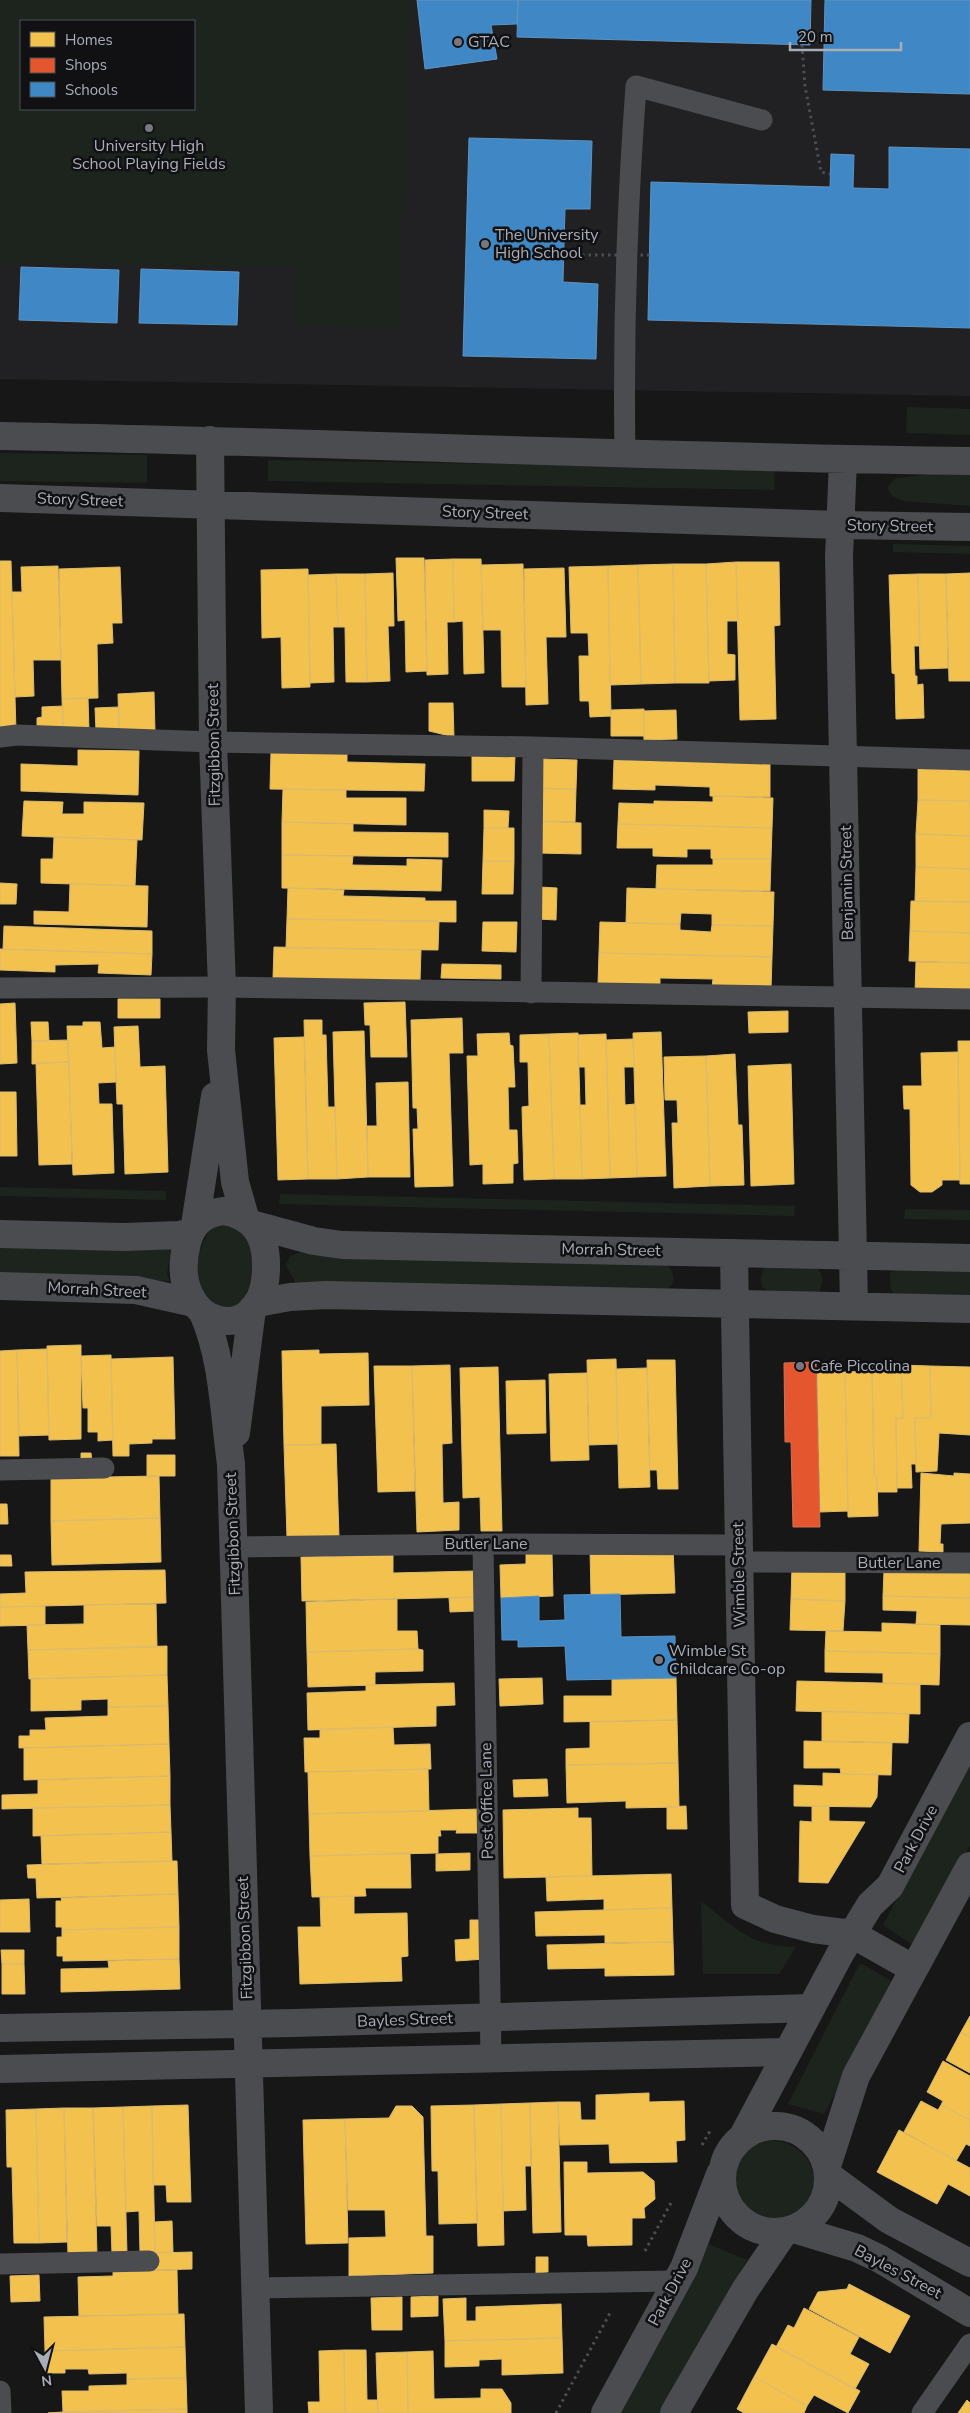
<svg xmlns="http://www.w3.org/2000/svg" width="970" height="2413" viewBox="0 0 970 2413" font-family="'Nunito Sans',sans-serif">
<rect width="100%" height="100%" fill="#171717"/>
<path fill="#212123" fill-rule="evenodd" d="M0,0H970V396L0,379ZM21,21H194V109H21Z"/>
<path fill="#1d241e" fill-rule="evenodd" d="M0,0H409L399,328L296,326V268L0,263ZM21,21H194V109H21Z
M907,407L970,409V435L906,433Z
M0,453L147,455V483L0,481Z
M268,460L775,469L774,490L268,481Z
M931,474L970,475V506L903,501L892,496L887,487L896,478Z
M893,544L970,546V554L893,552Z
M0,1187L166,1191V1200L0,1196Z
M280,1194L795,1206L794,1216L279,1204Z
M905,1209L970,1210V1220L904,1219Z
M226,1222L238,1225C243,1233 249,1241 251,1249C258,1274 252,1301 227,1311C221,1308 213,1306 209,1302C188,1281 198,1247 212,1226Z
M0,1247L171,1249L167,1274L170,1281L0,1277Z
M301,1252L664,1261C676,1273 677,1284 663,1294L297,1286L286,1265L290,1256Z
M814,1265C824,1273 824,1281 819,1293L774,1296L762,1287L761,1277L764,1267Z
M898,1269H970V1300L897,1297C889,1290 890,1283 890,1273Z
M970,1762V1845L917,1944L913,1945L883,1925Z
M701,1901C737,1929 748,1945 796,1947L779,1974H703Z
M862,1964L893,1982L894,1986L824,2114L788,2104L859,1965Z
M732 2182a41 41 0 1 1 82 0a41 41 0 1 1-82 0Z
M708,2244L747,2260L663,2413H618Z"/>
<path fill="#f2c14e" stroke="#dcbb6e" d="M396,558H424L427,671L406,672L405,620L398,621Z
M453,559H481L484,673L464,674L463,621L454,622Z
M453,559L454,622H447L448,674L427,675L425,560Z
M0,561H11L16,731H0Z
M736,562H779L780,625L774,626L776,719L740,720Z
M736,562L738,621H727V654L735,655V680L709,681L706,564Z
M523,564L526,687H502L501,630H483L481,565Z
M673,564H706L709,683H675Z
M673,564L675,683L641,684L638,565Z
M638,565L641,684L610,685L608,566Z
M58,566L61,660H33L34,696L15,697L12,592H22L21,567Z
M608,566L611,716L590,717L589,701H580L579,656H589L588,633H571L569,567Z
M120,567L122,623H112L113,643L97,644L98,698L62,699L59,569Z
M564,568L566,637H546L548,704L526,705L524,569Z
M308,569L310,687L282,688L281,637L262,638L261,570Z
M393,573L394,626H388L390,681L367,682L365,574Z
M970,573V681H949L946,574Z
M336,574H365L367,682H346L345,627H338Z
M336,574L338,627H333L334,682L310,683L308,575Z
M918,574H946L948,668L920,669Z
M918,574L920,646H914L915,676H917V685L923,684L924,718L896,719L895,674L892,673L889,575Z
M154,692L155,732L119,733L118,694Z
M88,698L89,731L63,732L62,699Z
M429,703H453L454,737L429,731Z
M63,706V732L37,729V718L42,717V707Z
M119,707V730L96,731L95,708Z
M644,709V736H611V710Z
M676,710L677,739L644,740L643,711Z
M78,750L139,751L138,795L21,791V764L78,766Z
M271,752L347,753V762L425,764L424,791L270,789Z
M472,756H515L514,781H472Z
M543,759L577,760L576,789H542Z
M614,760L770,764V797L710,796V787L655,785V790L613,789Z
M918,769L970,770V801L918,800Z
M539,788L576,789L575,822L538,821Z
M283,789L346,790V798H406V825L282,822Z
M713,796L773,798L772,828L618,824L619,803L654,804V801L713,802Z
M918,800L970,801V836L916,834Z
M24,801L63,802L62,814H84V802L144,803L142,840L22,836Z
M484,810L509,811L508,828H484Z
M538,821L581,823V854L537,853Z
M282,822L353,824V832L448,833V857L282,855Z
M618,824L772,828L771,859H713L711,858V849H687V857L653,856V848H617Z
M484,828H514V861H483Z
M916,834L970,836V869L916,867Z
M54,837L137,840L135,886L41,883V859H53Z
M282,855L353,856L352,865L407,866V859L442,860L441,891L282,888Z
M713,859H771L770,891L656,889L657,865H713Z
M483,861H514L513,894H482Z
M916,867L970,869V902L915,901Z
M0,883L17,884L16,904H0Z
M70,884L148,886L147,927L34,924V911L69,912Z
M539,887L557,888L556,920L538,919Z
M288,888L344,890L343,896L425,898V901H456V922L287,919Z
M627,888L774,892L773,926L712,925V914L681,913L680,924L626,923Z
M911,901L970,902V933L910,931Z
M287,919L439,921L438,950L286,948Z
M483,922H517L516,952L482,951Z
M600,922L680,924V930L711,932L712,925L773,926L772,957L599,953Z
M4,926L152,931V954L3,949Z
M910,931L970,933V963L909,961Z
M274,947L421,950L420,981L273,978Z
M0,949L152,954L151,975L98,973L99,964L55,965V972L0,970Z
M599,953L772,957L771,989L712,987L713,979L660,978V986L598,984Z
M916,962L970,963V993L915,992Z
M442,964L501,965V979L441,978Z
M118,999H160V1018H118Z
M405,1002L407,1057H371L370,1025H365L364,1003Z
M15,1003L17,1063L0,1064V1004Z
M788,1011V1032L749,1033L748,1012Z
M462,1018L463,1053H449L453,1186L415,1187L413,1129H418L417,1108H413L411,1020Z
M304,1020H322V1035H326L328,1107H335L337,1179H308Z
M31,1022H48L49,1041H32Z
M83,1022H100L102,1048L115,1047L116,1082L98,1083L99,1104H112L114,1173L73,1175L67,1026H83Z
M138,1026L140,1067L165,1066L168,1172L125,1174L123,1104H117L114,1027Z
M364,1031L368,1177L337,1179L333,1032Z
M661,1032L666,1176L637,1177L633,1033Z
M509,1033L510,1045L513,1046L515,1087H508L509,1130H517L518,1163L513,1164V1183L483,1184V1164L470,1165L467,1056H478L477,1034Z
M578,1033L582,1179H554L549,1034Z
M549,1034L554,1179L524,1180L522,1107L529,1106L528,1062H520V1035Z
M606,1034L610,1178L582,1179L580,1105H586L585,1067H578V1035Z
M304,1037L308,1179L278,1180L274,1038Z
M633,1039L634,1067H624L625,1105L635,1104L637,1177L610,1178L606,1040Z
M68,1040L69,1062L32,1064V1041Z
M958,1041H970V1184H960Z
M958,1052L960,1180H942V1185L932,1192H920L911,1185L910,1109H904L903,1086H922L921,1053Z
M735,1054L738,1125H742L744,1185L710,1186L706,1056Z
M706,1056L710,1186L674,1188L672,1123H678L677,1100H665L664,1057Z
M69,1062L72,1164L39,1165L36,1063Z
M791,1064L794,1184L751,1186L748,1066Z
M408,1082L410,1177H368L367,1126H377L376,1083Z
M0,1092H16L17,1156H0Z
M81,1345V1439L49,1440L47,1346Z
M47,1349L49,1435L19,1436L17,1350Z
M17,1350L19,1456H0V1351Z
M319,1350V1354L368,1353L369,1405L321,1406V1445H284L282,1351Z
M111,1355L113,1440L98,1441V1432H88V1408H83L81,1356Z
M173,1357L175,1439H152V1443L129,1444V1456H113L111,1359Z
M616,1359L618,1444L589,1445L587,1360Z
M647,1360H675L678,1489H658L657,1470H650Z
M872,1364L901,1365L903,1418H896L897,1492H877V1477L874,1476Z
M450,1365L452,1443L442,1444L443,1503L459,1502V1530L417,1532L412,1366Z
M901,1365L930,1366L931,1418H915L916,1464H911L912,1488H897L896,1418H903Z
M374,1366H412L415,1491L378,1492Z
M930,1366L970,1367V1435L939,1433L937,1471L916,1472L915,1418H931Z
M498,1367L502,1531H481L480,1497L463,1498L460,1368Z
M647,1368L650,1487L619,1488L616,1369Z
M872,1371L874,1476L877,1477L878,1516L848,1517L845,1372Z
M845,1372L848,1511L820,1512L817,1373Z
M587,1373L589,1460L551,1461L549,1374Z
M545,1380L546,1433L507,1434L506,1381Z
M336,1444L339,1537H287L284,1445Z
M81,1453H91L92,1461H81Z
M147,1455H175V1476H147Z
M921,1473L954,1476V1473L970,1474V1523L941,1524L940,1544H943V1552L919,1551Z
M159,1476L160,1518L51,1521V1478Z
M0,1504H7L8,1524H0Z
M160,1518L161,1562L52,1565L51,1521Z
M673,1548L675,1593L591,1595L590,1550Z
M526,1553H552L553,1596L501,1598L500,1565L526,1564Z
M0,1555H11L12,1566H0Z
M393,1555V1573L475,1571V1597L302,1601L301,1557Z
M792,1567L845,1568V1601L791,1599Z
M165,1570L166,1603L0,1607V1594L26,1593L25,1572Z
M970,1570V1598L883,1596L884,1571Z
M883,1596L970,1598V1625L916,1624L917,1611L883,1610Z
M475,1597L476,1611L450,1612L449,1598Z
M397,1599V1631H417L418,1649L307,1652L306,1602Z
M791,1599L845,1601L843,1631L790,1630Z
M156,1604L157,1647L28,1650L27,1625L84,1624V1605Z
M45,1606V1625L0,1626V1607Z
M882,1623L940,1625V1654L825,1651L826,1631L882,1632Z
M167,1646V1675L29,1679L28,1650Z
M418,1649L423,1650V1671L375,1672V1685L308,1687L307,1652Z
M825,1651L940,1654L939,1685L883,1683V1673L825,1672Z
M167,1675L168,1706L108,1707V1699L81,1700V1710L31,1711V1679Z
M542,1678L543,1704L500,1706L499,1679Z
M676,1678L677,1720L564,1722V1696H612V1679Z
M797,1681L920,1684V1714L796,1711Z
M454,1683L455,1705L436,1706V1726L308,1730L307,1693L366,1691V1685Z
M168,1706L169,1744L19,1748V1736H30V1730H46L45,1718L108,1716V1707Z
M822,1711L909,1714L908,1743L822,1741Z
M677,1720L678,1763L566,1765V1749L590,1748V1722Z
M393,1727L394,1745L430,1744L431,1769L305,1772L304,1738H320V1729Z
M804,1741L892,1743L891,1775L841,1774L840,1768H804Z
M169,1744L170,1776L24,1780V1748Z
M678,1763L679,1807L626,1808V1801L567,1803L566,1765Z
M428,1769L429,1811L309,1814L308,1772Z
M823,1773L878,1775L877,1797L871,1807L794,1806V1785L823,1786Z
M170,1776V1805L2,1809V1795L38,1794V1780Z
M547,1779L548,1796L514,1797L513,1780Z
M170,1805L171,1832L33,1836V1808Z
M686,1806L687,1829H667V1807Z
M812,1806H829V1821L865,1822L828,1883L799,1882L800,1821L812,1822Z
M578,1808V1818H591L592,1876L504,1878L503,1810Z
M481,1809L482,1833H456L457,1830H440L441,1836H438V1853L310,1856L309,1814Z
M171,1832L172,1861L42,1864L41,1836Z
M410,1853L411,1888H365L366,1896L312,1897L310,1856Z
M470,1853V1870L436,1871V1854Z
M172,1861H177L178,1894L37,1898L36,1878H28L27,1865Z
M671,1874L672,1908L604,1910V1899L547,1901L546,1877Z
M178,1894L179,1927L62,1930V1927H56V1901H62L61,1898Z
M354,1896V1914L407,1913L408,1956L401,1957L402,1981L300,1984L298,1927H321L320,1897Z
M29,1899L30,1932H0V1900Z
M672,1908L673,1942L605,1943V1935L536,1936L535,1912Z
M470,1920H484L485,1959L456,1961L455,1940L470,1939Z
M179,1927V1959L63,1961V1956H57V1937H62V1930Z
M673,1942L674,1975L605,1976V1968L548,1969L547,1945Z
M1,1950H24V1964H2Z
M179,1959L180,1989L61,1992V1969L109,1968L108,1961Z
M2,1964H24L25,1994H2Z
M970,2016V2037L961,2032Z
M961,2032L970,2037V2073L946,2060Z
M943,2061L970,2076V2120L941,2105L943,2101L927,2092Z
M649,2093V2102L684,2101L685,2140L676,2141L677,2162L610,2163L609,2144L560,2145L558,2102H580L581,2120H596V2095Z
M921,2101L938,2110L941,2105L970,2120V2146L966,2144L956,2161L904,2132Z
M558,2102L561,2232L533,2233L530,2103Z
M530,2103L531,2166H525L526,2210L503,2211L501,2104Z
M501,2104L504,2245L478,2246L474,2105Z
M188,2105L191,2202H167L166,2185H153L152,2106Z
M474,2105L477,2223L439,2224L438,2171H432L431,2106Z
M152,2106L155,2253H140L139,2211L126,2212L123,2107Z
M396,2106H412L423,2117L426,2236H433V2273L349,2276V2238L386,2237L385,2210H348L345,2119L389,2118Z
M123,2107L127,2254H112L111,2226H97L93,2108Z
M64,2108L67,2242L39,2243L36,2109Z
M64,2108H93L97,2255H68Z
M36,2109L39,2243H14L12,2167H7L6,2110Z
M345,2119L348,2243L306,2244L303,2120Z
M899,2130L970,2168V2196L948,2184L937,2204L877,2172Z
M564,2162H587V2173L643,2172L654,2181L655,2199L644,2208L645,2218H632V2245L588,2246L587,2235H565Z
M172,2221L173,2252L155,2253L154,2222Z
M192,2252V2269L155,2270V2253Z
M536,2257H548V2272L536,2273Z
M177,2270L178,2314L79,2316L78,2277L113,2276V2272Z
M39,2275L40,2301L11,2302L10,2276Z
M849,2284L910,2316L890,2353L809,2309L818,2292L847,2289Z
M438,2296V2316L411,2317V2297Z
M402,2297V2330H372L371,2298Z
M466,2298V2321H476V2307L561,2304L562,2338L445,2341L443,2299Z
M804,2308L859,2337L850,2354L869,2364L855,2389L776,2347L788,2325L794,2328Z
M184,2314L185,2347L45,2351L44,2317Z
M562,2338L563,2373L502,2375V2359L479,2360V2366L445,2367V2341Z
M772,2344L860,2391L848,2413L814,2395L807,2406L754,2377Z
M185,2347L186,2378L127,2379V2373L89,2374L88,2369H65V2373H45V2351Z
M344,2350L345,2413H309L308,2402H320L319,2351Z
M344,2350H366L367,2400H377L378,2413H345Z
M433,2351L434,2399L481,2398V2389H502L511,2403V2413H408L407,2352Z
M407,2352L408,2413H378L376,2353Z
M754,2377L807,2406L804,2413H744L737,2409Z
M186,2378L187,2409L63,2412L62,2391H89V2386L127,2385V2379Z
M967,2400L970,2403V2413H958Z
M187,2409V2413H48L63,2412Z"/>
<path fill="#e4572e" stroke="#d27157" d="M816,1362L820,1527H793L791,1442H785L784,1363Z"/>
<path fill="#3f88c5" stroke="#5e93c1" d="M417,0H518L517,24L491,25L497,59L425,69Z
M518,0H811L810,45L517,37Z
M825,0H970V94L823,90Z
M469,138L592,141L590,209H565L563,282L598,284L596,359L463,356Z
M889,147L970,149V328L648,320L651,182L830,187L831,154L854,155L853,188L889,189Z
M21,267L119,270L117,323L19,320Z
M141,269L239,272L237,325L139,323Z
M620,1594L621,1637L675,1636L676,1678L567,1680L565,1646L518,1647V1640H502L501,1598L539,1596V1621L565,1620L564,1595Z"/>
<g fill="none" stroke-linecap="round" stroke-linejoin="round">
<path stroke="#4d4e52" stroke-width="3" stroke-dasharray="2.5 4" stroke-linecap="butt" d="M802,45L805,86L821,172L830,174
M702,2145L710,2131
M645,2251L672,2201
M556,2413L610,2313"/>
<path stroke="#4b4c50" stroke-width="21" d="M625,454C623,332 627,208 636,86L762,120
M0,737L17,735L213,742L533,747L970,760
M0,988L222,987L970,999
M531,993L533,747
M0,1470L104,1468
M483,1544L491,2059
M234,1547L483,1544L739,1545
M739,1562L970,1563
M0,2264L149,2261
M255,2288L675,2281
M0,2391L1,2413
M922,2413L970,2344"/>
<path stroke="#4b4c50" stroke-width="28" d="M0,436C323,442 647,457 970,461
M210,440L213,742L222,987L221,1050L235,1182L245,1217
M843,460L839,557L854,1306
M0,498L839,525L970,527
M224,1211C253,1216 266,1235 266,1264C268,1354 164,1330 187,1243C192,1223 204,1213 224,1211Z
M195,1225L215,1096
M255,1225L314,1241L342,1245L970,1258
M0,1234L124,1237L179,1235L191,1232
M734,1253L745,1905L775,1919L813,1929L852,1934L914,1969
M0,1286L136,1290L194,1303
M257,1303L290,1297L326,1295L970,1309
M203,1313C223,1358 224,1414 231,1464L259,2413
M236,1433L252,1309
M0,2028L294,2023L810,2008
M0,2069L787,2052
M722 2179a53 53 0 1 1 106 0a53 53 0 1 1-106 0Z
M744,2134L840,1954L870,1905L890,1886L970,1736
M827,2166L856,2076L970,1866
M829,2176L889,2220L970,2263
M794,2229L857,2248L880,2259L970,2313
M605,2413L684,2268L720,2174
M674,2413L745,2290L785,2231"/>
<path stroke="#4d4e52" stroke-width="3" stroke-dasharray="2.5 4" stroke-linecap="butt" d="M569,255H650"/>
</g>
<g fill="#757880" stroke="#111113" stroke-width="2">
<circle cx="458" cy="42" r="5"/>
<circle cx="149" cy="128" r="5"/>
<circle cx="485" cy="244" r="5"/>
<circle cx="800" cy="1366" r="5"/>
<circle cx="659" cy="1660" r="5"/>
</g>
<g text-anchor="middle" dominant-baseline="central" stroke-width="5" stroke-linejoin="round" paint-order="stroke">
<g font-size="16" fill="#a8adb8" stroke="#111113" text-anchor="start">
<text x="468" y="42">GTAC</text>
<text x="149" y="146" text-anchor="middle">University High<tspan x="149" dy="18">School Playing Fields</tspan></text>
<text x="495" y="235">The University<tspan x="495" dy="18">High School</tspan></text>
<text x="810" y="1366">Cafe Piccolina</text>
<text x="669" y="1651">Wimble St<tspan x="669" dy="18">Childcare Co-op</tspan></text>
</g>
<g font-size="16" fill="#a8adb8" stroke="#111113">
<text transform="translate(80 500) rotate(2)">Story Street</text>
<text transform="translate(485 513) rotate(2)">Story Street</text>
<text transform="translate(890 526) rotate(1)">Story Street</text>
<text transform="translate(214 745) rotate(-91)">Fitzgibbon Street</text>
<text transform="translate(847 883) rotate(-91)">Benjamin Street</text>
<text transform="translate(611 1250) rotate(1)">Morrah Street</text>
<text transform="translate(97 1290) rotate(3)">Morrah Street</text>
<text transform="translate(233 1534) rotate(-92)">Fitzgibbon Street</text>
<text x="486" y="1544">Butler Lane</text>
<text x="899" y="1563">Butler Lane</text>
<text transform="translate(739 1575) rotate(-91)">Wimble Street</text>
<text transform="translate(487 1801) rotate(-91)">Post Office Lane</text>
<text transform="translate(916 1839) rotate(-62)">Park Drive</text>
<text transform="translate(245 1938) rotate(-92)">Fitzgibbon Street</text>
<text transform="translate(405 2020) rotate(-2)">Bayles Street</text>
<text transform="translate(898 2272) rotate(28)">Bayles Street</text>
<text transform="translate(670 2292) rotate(-62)">Park Drive</text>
</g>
</g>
<rect x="20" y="20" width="175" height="90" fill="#111113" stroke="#4d4f55"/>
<rect x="30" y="32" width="25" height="15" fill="#f2c14e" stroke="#4d4f55"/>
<text x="65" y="45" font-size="15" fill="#a8adb8">Homes</text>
<rect x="30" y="58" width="25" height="15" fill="#e4572e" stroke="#4d4f55"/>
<text x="65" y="70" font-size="15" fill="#a8adb8">Shops</text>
<rect x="30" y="82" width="25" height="15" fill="#3f88c5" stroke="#4d4f55"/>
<text x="65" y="95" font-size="15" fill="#a8adb8">Schools</text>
<g transform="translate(45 2368) rotate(173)" stroke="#111113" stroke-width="4" paint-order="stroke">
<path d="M0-4L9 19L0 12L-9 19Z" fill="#a8adb8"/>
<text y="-8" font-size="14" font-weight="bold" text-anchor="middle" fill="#a8adb8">N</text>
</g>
<path d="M790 42v8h111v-8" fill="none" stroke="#a8adb8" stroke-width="2.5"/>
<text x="798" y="42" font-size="15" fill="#a8adb8" stroke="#111113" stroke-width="4" paint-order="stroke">20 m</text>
</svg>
